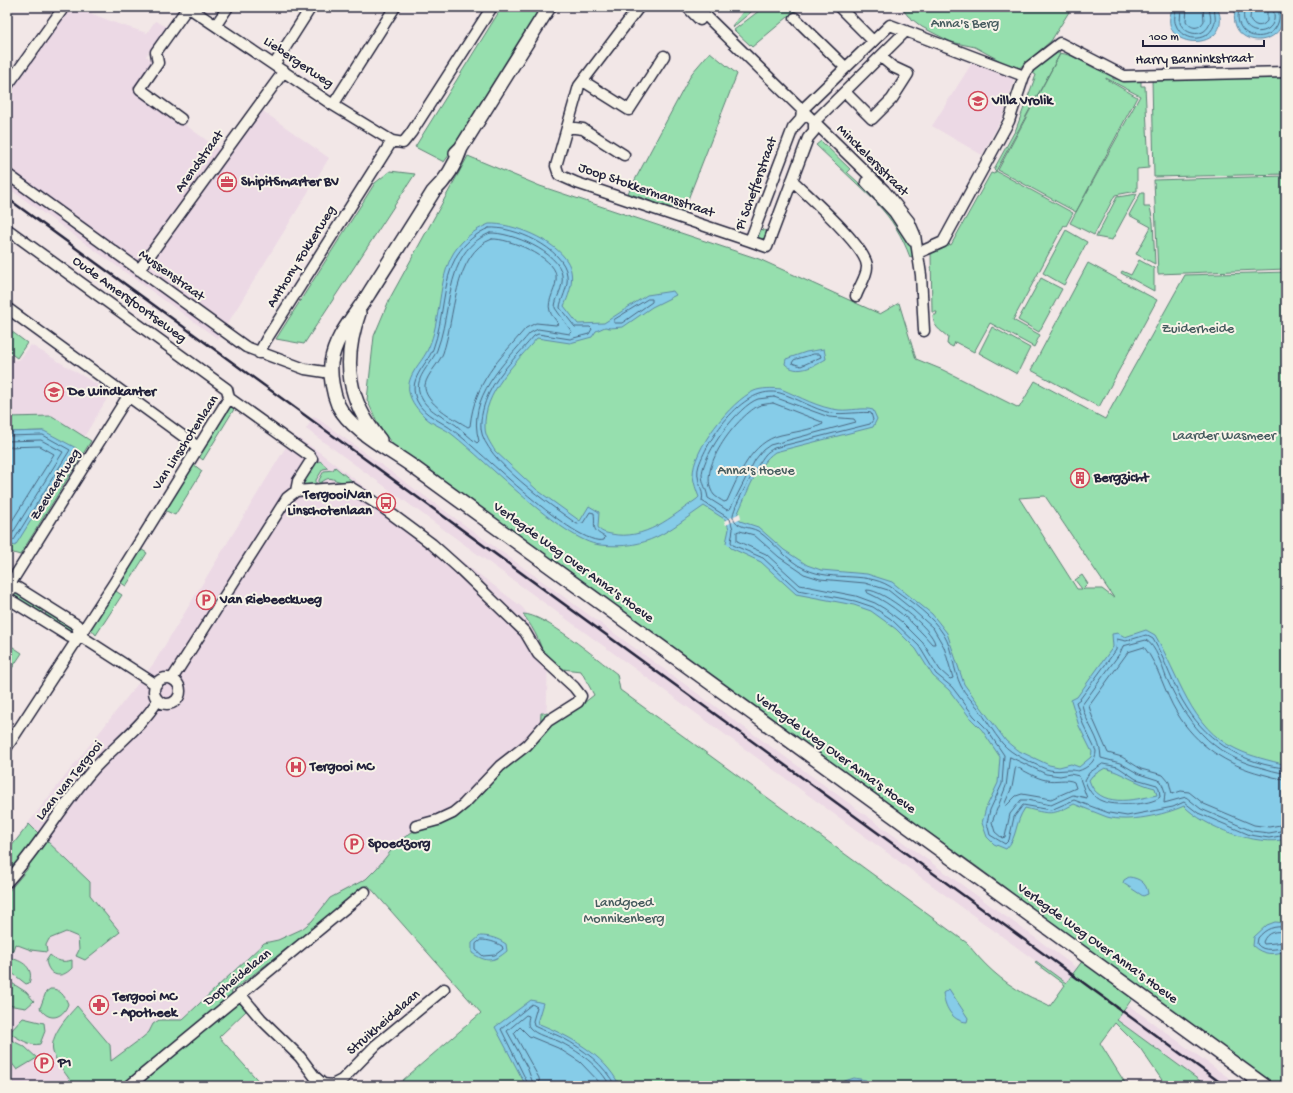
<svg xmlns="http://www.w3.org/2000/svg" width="1293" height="1093" viewBox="0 0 1293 1093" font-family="'Gochi Hand',sans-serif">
<rect width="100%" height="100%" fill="#f2e7e7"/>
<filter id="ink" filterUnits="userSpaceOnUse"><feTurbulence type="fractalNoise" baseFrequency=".025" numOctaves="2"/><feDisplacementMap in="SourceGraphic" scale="8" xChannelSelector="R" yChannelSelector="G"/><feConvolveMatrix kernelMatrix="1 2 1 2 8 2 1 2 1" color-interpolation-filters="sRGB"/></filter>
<g filter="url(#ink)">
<path fill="#ecd9e5" d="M65,7H81L80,9L118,24L147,33L155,21L167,27L146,56L156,63L137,90L227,155L260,109L329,158L218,339L7,187V89Z
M972,63L1013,79L1014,82L1003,116L982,155L932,126Z
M31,345L98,385L97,388L108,397L84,437L52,416L7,417V360H19Z
M314,416L1240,1086H1207L306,429Z
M292,437H296L315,449L522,607L535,623L548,657L546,732L509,784L408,845L321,918L251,964L119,1086H7V850L154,663Z"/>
<path fill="#96dfae" stroke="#5c8074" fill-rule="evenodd" d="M502,7H545L466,132L444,162L415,147Z
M747,7H757L733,27L732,26Z
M764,7H800L752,47L734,30Z
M901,7H1072L1051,41L1017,70L975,47L951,42L922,27L908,16Z
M710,52L737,74L683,212L628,193L692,73Z
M1057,53C1078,53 1092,73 1113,73V79L1141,78V86H1145L1149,168L1137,169V191L1115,195L1094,235L1070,223L1140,96L1106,78V79L1137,97L1076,212L998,170L1060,54L996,171L994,169L1016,129L1036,75L1031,72L1033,68Z
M1286,77V174L1154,177L1152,78Z
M821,141L850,169L847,172L872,195L878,197L875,201L816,145Z
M468,156L540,186L759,259L880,314L899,303L916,359L943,370L1019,408L1035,381L1105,419L1185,275L1286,272V1086H1276L1139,989L1117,1020L1207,1086H1166L1140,1048L1115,1023L1100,1043L1127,1086H396L481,1013L368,885L231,992L246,1011L219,1037L263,1086H74C68,1076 56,1063 53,1052C49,1036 67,1017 77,1006L110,1045L111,1061L142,1038L149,1032L153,1024L159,1020H182L264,943L278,940L302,929L312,921L330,898L366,879L377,868L399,841L412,832L428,828L458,815L476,800L540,732L541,713L570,714L594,695L581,671L544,667C544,646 535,631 523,614C545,614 597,659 617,674L620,690L967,943C983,964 1001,981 1025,994C1033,999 1042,1001 1050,1006L1065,985L1035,963L1036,961L1066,983L1089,952C1050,925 1015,893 976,866C781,728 589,589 396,449L379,426L367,400L374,336L390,298ZM1045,496L1114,598L1102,589H1083L1088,584L1082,575L1075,580L1082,589H1077L1019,498Z
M390,171L415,174L304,344L276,339L375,183Z
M996,171L1073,213L1066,226L1064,225L1013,320L1040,335L1034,347L990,323L974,352L955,342L953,347L947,344L948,337C940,330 933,327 933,315H936L937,312H932L931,253L942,249L946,243L951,245L991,173L994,174Z
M1286,176V269L1158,274L1154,180Z
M1141,193H1144V207H1150L1153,222L1155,264L1136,254L1151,227L1129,215Z
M1137,194L1112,240L1096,237L1117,197Z
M880,199L908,238L914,256L910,257C902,236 892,219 876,203Z
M758,228L769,232L765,239L758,238Z
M1066,230L1087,242L1064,285L1043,273Z
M1139,260L1154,268V291L1121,273L1122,271L1131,275Z
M1088,263L1157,300L1099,407L1031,370Z
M1041,278L1062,289L1039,332L1018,320Z
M992,327L1030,348L1017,374L979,353Z
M7,328L27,343L17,358L7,351Z
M230,406H236L203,460L198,456Z
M52,416L91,441L20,555L7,551V543L15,545L43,431L7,432V417Z
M320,461L328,468L323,469L316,480V484L302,485L314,464Z
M193,464L202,471L175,515L164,510Z
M335,467L358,486C353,483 349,482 343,482C330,480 332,474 319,484V480L324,471L333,470Z
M139,548L147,553L126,586L118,581Z
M114,590L122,595L96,635L91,629L92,624Z
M17,591L44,608L41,614L14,597Z
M47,611L74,628L71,633L44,616Z
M7,643L22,653L7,676Z
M29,824L40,835L7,877V852Z
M46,840L90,882V895L120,932L85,960L76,956L79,950L78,937L66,932L49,939L46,945L47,952L31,950L15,944L13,950L7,951V891L8,892L30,866L28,864Z
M50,955C57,961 63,963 72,960V968C61,980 49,976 46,961Z
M9,958C22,960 35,968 29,983L26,984L7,969V959Z
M7,980L26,992L34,1001L26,1008L7,1005Z
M50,989C59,988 65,996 68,1004C63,1019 48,1022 40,1008L46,992Z
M23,1018L44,1023L45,1031L40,1044C30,1047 19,1038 9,1033Z
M7,1038L25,1047L37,1058L17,1070L7,1057Z"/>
<path fill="#86cce8" stroke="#5e88a3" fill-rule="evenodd" d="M1173,7H1217C1238,53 1152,53 1173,7Z
M1236,7H1282C1293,51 1223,51 1236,7Z
M489,224C513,223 554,240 567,261C576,275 570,293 564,306L578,324L604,323L647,295L673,291L676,295L652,307L623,327L610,328L605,327L596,331L592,337L570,343L537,338C516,363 483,392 485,428C485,436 491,444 495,451L537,490L580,521L589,506L599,512L598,527C600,532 606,533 611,534C645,541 671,517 697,499L699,497C696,490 694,483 693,476C692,450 731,401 754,391C761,388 773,388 781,389C800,397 819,408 839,410C851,411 863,407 873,410L877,419L873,427L775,452C756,465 747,494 737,515L740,521L758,527L784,550L807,565L821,570L867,574L892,582L932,614L947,633L964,684L1006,741L1017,750L1049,765L1059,767L1071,764L1079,767L1091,757L1092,752L1079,726L1071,700L1077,697L1113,647L1112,634L1118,633L1125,637L1146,630L1155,635C1179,675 1190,728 1236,749C1252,757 1269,760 1286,765V839C1257,847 1204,827 1184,806C1164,815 1128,823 1107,817C1096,813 1085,808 1074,804C1052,816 1049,814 1025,808C1014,824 1018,837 1006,849L994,844L987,837L982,823L986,808L998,783L1000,757L982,730L971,719L949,690L933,676L916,649L896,629L871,611L854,605L796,594L761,562L731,548L726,543L729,529L726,520L704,506C666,532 649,550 600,545C563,541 485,460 453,435C445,428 433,425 425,417C418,410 411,402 409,392C406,375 422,363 428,349C442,319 437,280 454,252C463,239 474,230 489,224ZM1105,768C1123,773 1137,784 1155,788L1157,795C1134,800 1098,809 1089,780L1092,776Z
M824,349L826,359C814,366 797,376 785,364L786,359L806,352Z
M44,431L76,448L15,546L7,543V432Z
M1129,877C1139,878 1147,883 1148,894L1143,896L1123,883L1124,880Z
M1275,922L1286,923V951C1274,955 1263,955 1253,946L1254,937L1267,925Z
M480,936C490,936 497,938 506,944L507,951C494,962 487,963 472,953V943Z
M949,989L968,1018L967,1022C951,1021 945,1006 943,993Z
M531,1000L543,1003L537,1023C569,1036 603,1053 620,1086H528L525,1084L495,1027Z
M854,1078L866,1080L868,1086H829Z"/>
<path fill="#f2e7e7" d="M740,513L741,518L726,525L724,521Z"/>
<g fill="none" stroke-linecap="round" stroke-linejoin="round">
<path stroke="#4a6680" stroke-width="1" d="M1176,7C1176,13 1173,19 1176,25C1183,44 1211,42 1215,22C1216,17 1214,12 1214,7
M1181,7L1180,23C1186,36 1205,38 1210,23C1212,17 1209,13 1209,7
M1187,7L1186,21C1191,29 1199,30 1204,21L1203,7
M1239,7C1239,12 1237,17 1239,23C1245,41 1272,41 1278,23C1280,17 1279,12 1278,7
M1245,7C1244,11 1243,15 1244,20C1247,35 1270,36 1274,20C1275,15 1273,11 1273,7
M1251,7L1250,19C1254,27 1262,28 1267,21V7
M489,228C513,226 564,248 567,275C569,288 560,300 560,308L575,327H590L592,329L589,334L570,339L538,334L534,336C519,354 499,372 489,393C484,403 480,418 481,429C484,460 552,506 577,524L583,523L590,512L594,513C596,528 590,529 605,537L604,540C576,548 480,450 454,431C442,421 424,416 417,401C407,379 425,368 433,349C444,320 442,281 457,255C465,243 476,233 489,228Z
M490,233C511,232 559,252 562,275C564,289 555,297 555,308L572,332L570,334L538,329L530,333C505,363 466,397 479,441L477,443C470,438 463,431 456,425C442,416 423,409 419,391C415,377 432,363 437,350C448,321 447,286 461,259C467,247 478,238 490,233Z
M492,239C509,238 554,257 556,275C558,288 546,300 550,311C551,316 556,319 558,324L556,325L536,323L526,328C498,361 475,381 470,426L468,427C455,419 423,403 425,385C427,374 439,364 443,353C455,319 453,253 492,239Z
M648,299H652V302L622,323H614V320Z
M814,354H820L821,357L801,366L792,363L794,360Z
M774,397L829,417L854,419L856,422L770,445L763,450L755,460L730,509L727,510L708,498C707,490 702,483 702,474C704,453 738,406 758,399C763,398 769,398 774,397Z
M773,403L822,422L823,424C811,430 794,432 781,435C751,442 739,475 727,501L724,502C721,500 716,497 714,495C695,470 736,418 758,406C762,404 768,404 773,403Z
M7,436L43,435L70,450L14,540H7
M7,441L41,440L63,452L12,534L7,535
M7,447L40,446L54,454L7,529
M740,531L754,535L779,557L804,574L820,579L865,583L888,590L913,610L933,628L944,647L953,678L950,679L940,670L923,643L902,622L885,609L875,603L856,596L800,585L766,554L737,541V532Z
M867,590C883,589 933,629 935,644H932C914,623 893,604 868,593Z
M1010,757L1046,774L1060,776L1070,774L1079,776L1087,798L1073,795L1051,805L1027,800H1021L1010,814L1005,837L1002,838L995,832L992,822L1006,786Z
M1103,764L1118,767L1136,779L1157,785L1159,788L1160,797C1150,806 1114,806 1102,801C1093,798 1087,788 1085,780L1089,773Z
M1016,767C1026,771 1035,778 1046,780C1055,782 1067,778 1074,782L1076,788L1051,799L1022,794L1016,796L1006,806L1005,803L1012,787Z
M1286,768C1246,765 1208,742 1187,708C1173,687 1166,661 1153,639L1146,635L1126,641L1117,639L1116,650L1080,699L1076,702L1083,724L1096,751C1096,761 1088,768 1078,771C1067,768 1057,773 1046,769C1032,763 1012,755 1002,743C993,732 986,719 978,708C972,701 965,694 961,686C953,670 953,650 944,635C932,616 913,603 895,590C869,569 834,583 805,569C786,560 775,543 758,531C749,526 737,529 733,517C731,510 759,462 765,455C767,452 771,450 774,448L870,424L873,420L871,413C865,411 842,415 831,413C813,409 797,398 780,393C744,384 709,437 699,465C694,479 705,490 702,501L730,519L733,529L731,542L733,545L763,558L798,590L855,601L873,607L891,619L919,646L936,674L952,687L974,716L985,727L1004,755L1002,784L990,810L987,823L990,835L1005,844L1009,840L1014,817L1023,805L1051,810L1074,800L1109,813L1127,816L1173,807L1184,802L1198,813L1250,835L1269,838L1286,835
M1286,773C1277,773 1268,769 1259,767C1210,754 1186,721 1166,677C1162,666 1156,646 1146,640L1123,646L1120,653L1082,705C1086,724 1101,739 1101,758L1120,763L1139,774L1161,781L1165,792L1164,803L1186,797L1201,809L1252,831L1269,833L1286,830
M1286,779C1278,779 1270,776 1262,774C1227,765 1196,745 1177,713C1164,692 1159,666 1144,647L1128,652L1089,706L1093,719L1108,753L1122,757L1141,769L1163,775L1169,782L1172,794L1181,791L1189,792L1204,804L1254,825L1269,827L1286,824
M1286,927C1274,926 1266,928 1258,938L1257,944C1264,953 1276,948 1286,948
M1286,932C1276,931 1267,931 1263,942L1264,944L1286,942
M481,940C489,940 495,942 502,946L503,949L495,955L483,956L476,950V944Z
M529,1086L501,1029L532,1004L537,1007L533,1021L534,1026C543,1031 554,1033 563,1038C583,1049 605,1065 615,1086
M534,1086L527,1067L507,1031L526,1015L529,1016C528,1021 527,1025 530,1028C536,1035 550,1038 558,1041C577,1050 601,1067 610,1086
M540,1086L539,1078L514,1033L520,1027L529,1036L558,1048L580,1062L603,1086"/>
<defs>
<path id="minor" d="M188,7L333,105L392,141
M639,7L579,86L556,166L559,175L577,183L750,241
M687,7L700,20
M697,7L884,190L909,221L915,235L921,275L924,331
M839,7L873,41
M795,18L845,67
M216,25L228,7
M906,31L814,122V131L808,138L767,247L750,241L793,128L801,119L802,110L890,25C935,42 979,59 1024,76
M274,65L311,7
M583,81L629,110L664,56
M7,86L64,7
M845,92L872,119L892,99L908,74L893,67L881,57
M333,105L395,7
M181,119L140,89L158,63L156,52L188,7
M567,127L583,129L624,155
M7,174L246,347L305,369L331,373
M792,180C807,195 868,248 867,267C867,276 859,287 856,296
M866,182L894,212L913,241
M7,229L227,389L229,398
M918,253L943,242L1009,121L1024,76L1029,67L1060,43L1124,76L1286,72
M139,270L284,71
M7,308L198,447
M259,353L266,340L392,141L403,143L411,133L492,7
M296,491L350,487L382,507L432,544L461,570L525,632L538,654L574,687L581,696L578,702L548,721L527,745L500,766L464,804L453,813L438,820L416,826
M7,589L18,588L77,625L79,635L155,684
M79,635L70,637L7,598L12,581L128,396
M154 691a13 13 0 1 1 26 0a13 13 0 1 1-26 0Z
M172,679L287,498L296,491L298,481L312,459L310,456L229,398
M7,747L114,583L229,398
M7,882C38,848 61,807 91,772C112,748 141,728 158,700
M240,994L261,1019L300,1057L315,1077L323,1084L332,1085L342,1080L376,1045L444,989
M129,1086L365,892"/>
<path id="major" d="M461,148C455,166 447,179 433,192C412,226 390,260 368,295C354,317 335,336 331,363C330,376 333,393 338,405C350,430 390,450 412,466L1265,1086
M456,153L461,148L549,7
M359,313C342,361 347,400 380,440"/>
</defs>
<use href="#minor" stroke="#22223b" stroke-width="13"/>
<use href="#major" stroke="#22223b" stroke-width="16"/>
<use href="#minor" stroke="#f7f3e8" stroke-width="10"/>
<use href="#major" stroke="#f7f3e8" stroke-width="13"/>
<path stroke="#22223b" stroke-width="2.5" d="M7,198L1225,1086"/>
</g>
</g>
<defs>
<symbol id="school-ring" viewBox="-11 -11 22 22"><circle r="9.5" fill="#f7f3e8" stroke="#d1495b" stroke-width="1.5"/><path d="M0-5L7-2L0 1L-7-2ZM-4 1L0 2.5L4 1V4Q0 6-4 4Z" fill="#d1495b"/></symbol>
<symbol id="office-ring" viewBox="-11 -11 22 22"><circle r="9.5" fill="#f7f3e8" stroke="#d1495b" stroke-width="1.5"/><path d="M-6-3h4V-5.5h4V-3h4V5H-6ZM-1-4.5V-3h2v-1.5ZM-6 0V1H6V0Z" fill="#d1495b"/></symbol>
<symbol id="building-ring" viewBox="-11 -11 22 22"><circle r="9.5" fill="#f7f3e8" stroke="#d1495b" stroke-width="1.5"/><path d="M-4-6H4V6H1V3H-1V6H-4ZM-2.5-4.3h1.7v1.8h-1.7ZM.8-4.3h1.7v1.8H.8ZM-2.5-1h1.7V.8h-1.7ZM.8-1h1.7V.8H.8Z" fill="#d1495b"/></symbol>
<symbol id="bus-ring" viewBox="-11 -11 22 22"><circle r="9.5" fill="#f7f3e8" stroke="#d1495b" stroke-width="1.5"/><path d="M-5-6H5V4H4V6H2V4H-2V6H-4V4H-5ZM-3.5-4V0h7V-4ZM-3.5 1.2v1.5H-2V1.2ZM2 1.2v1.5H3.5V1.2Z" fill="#d1495b"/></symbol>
<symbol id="parking-ring" viewBox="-11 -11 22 22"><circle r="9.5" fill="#f7f3e8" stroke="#d1495b" stroke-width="1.5"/><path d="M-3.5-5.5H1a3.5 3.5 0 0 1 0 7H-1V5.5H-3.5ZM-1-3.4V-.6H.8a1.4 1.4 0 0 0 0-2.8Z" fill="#d1495b"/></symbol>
<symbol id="hospital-ring" viewBox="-11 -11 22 22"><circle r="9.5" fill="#f7f3e8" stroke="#d1495b" stroke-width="1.5"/><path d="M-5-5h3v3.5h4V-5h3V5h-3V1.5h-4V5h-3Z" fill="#d1495b"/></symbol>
<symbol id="pharmacy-ring" viewBox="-11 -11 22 22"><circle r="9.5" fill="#f7f3e8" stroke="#d1495b" stroke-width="1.5"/><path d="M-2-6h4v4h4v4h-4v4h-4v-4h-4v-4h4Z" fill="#d1495b"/></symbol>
</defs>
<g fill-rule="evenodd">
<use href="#school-ring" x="967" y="90" width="22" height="22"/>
<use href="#office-ring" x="216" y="171" width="22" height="22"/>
<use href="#school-ring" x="43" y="381" width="22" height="22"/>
<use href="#building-ring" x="1069" y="467" width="22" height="22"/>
<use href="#bus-ring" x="375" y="492" width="22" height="22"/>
<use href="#parking-ring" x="195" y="589" width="22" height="22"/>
<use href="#hospital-ring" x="285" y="756" width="22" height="22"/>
<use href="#parking-ring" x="343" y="833" width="22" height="22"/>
<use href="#pharmacy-ring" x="88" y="994" width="22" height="22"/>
<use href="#parking-ring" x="33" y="1052" width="22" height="22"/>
</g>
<g text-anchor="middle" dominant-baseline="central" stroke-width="4" stroke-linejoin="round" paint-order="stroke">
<g font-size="14" fill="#455b5e" stroke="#f7f3e8">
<text x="965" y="24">Anna's Berg</text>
<text x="1198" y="329">Zuiderheide</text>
<text x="1224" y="436">Laarder Wasmeer</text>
<text x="756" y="471">Anna's Hoeve</text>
<text x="624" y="903">Landgoed<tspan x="624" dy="16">Monnikenberg</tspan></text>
</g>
<g font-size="14" fill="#22223b" stroke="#f7f3e8">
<text transform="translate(1194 60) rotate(-1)">Harry Banninkstraat</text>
<text transform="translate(298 63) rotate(34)">Liebergerweg</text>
<text transform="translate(872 161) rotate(45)">Minckelersstraat</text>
<text transform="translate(200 162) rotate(-54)">Arendstraat</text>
<text transform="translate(757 184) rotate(-70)">Pi Schefferstraat</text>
<text transform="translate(646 191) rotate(19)">Joop Stokkermansstraat</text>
<text transform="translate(302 257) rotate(-58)">Anthony Fokkerweg</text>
<text transform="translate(171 276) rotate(36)">Mussenstraat</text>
<text transform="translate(129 300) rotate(36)">Oude Amersfoortseweg</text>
<text transform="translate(186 443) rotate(-57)">Van Linschotenlaan</text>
<text transform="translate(56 485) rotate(-58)">Zeevaertweg</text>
<text transform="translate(573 563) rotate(36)">Verlegde Weg Over Anna's Hoeve</text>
<text transform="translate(835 754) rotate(36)">Verlegde Weg Over Anna's Hoeve</text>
<text transform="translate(70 781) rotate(-51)">Laan van Tergooi</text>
<text transform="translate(1097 944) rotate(36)">Verlegde Weg Over Anna's Hoeve</text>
<text transform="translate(238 978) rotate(-39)">Dopheidelaan</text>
<text transform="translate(384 1023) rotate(-41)">Struikheidelaan</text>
</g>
<g font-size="14" font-weight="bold" fill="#22223b" stroke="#f7f3e8" text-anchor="start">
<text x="992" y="101">Villa Vrolik</text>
<text x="241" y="182">ShipitSmarter BV</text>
<text x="68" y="392">De Windkanter</text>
<text x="1094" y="478">Bergzicht</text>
<text x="372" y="495" text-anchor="end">Tergooi/Van<tspan x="372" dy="16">Linschotenlaan</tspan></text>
<text x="220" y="600">Van Riebeeckweg</text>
<text x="310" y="767">Tergooi MC</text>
<text x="368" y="844">Spoedzorg</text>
<text x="113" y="997">Tergooi MC<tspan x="113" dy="16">- Apotheek</tspan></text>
<text x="58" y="1063">P1</text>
</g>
</g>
<rect width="1293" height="1093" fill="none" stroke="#f7f3e8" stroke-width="24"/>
<rect x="12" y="12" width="1269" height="1069" fill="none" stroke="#22223b" stroke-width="1.5" filter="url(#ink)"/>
<path d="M1143 40v6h121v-6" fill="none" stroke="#22223b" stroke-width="2"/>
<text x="1149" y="40" font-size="12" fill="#22223b" stroke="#f7f3e8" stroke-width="3" paint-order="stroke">100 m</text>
</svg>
